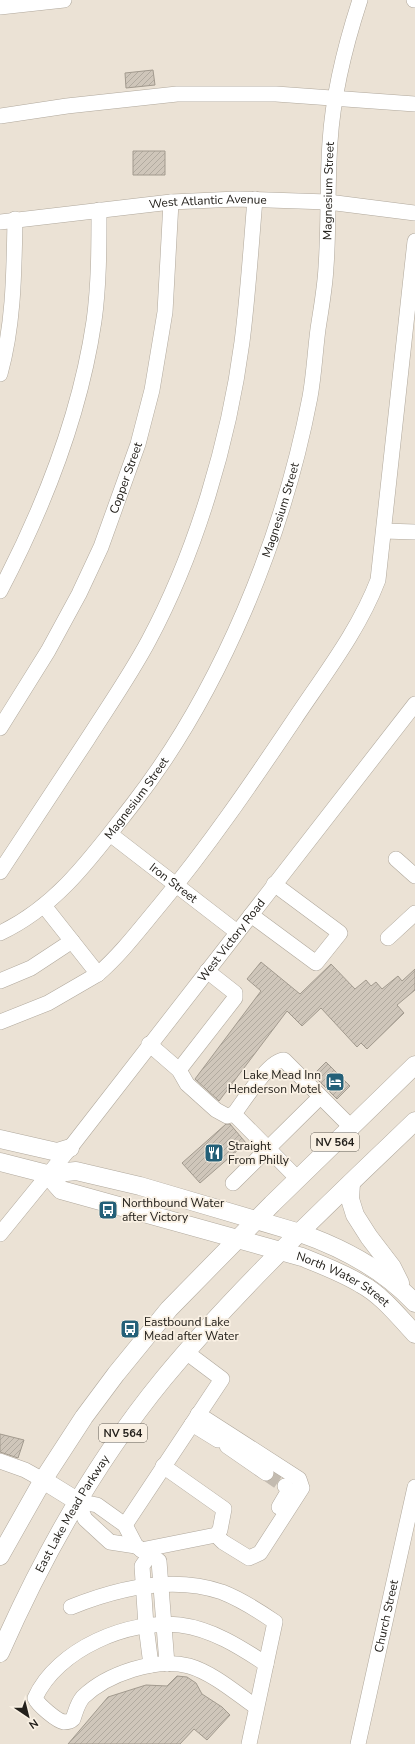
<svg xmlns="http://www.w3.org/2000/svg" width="415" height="1744" viewBox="0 0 415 1744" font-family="'Nunito Sans',sans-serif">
<defs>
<pattern id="building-hatch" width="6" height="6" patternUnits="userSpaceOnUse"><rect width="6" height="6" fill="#cfc6ba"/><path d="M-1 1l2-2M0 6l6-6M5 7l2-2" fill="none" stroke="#b1aa9f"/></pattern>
</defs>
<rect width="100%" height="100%" fill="#ebe2d5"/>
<path fill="url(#building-hatch)" stroke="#a29a8e" d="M153,70L155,85L126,88L125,73Z
M133,151H165V175H133Z
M261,962L300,994L331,964L355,989L366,980L371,986L376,982L382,989L398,976L402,981L415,969V990L397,1005L404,1013L367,1049L361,1043L357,1047L321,1008L302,1026L287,1011L219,1101L195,1079L261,991L247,979Z
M326,1062L350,1086L337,1099L313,1075Z
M226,1124H230L246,1143L200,1183L182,1163Z
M0,1434L24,1440L18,1458L0,1452Z
M177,1676L187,1677L196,1683L202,1694L222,1707L230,1715L207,1740L194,1729L180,1744H68L108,1697L146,1685L167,1686Z"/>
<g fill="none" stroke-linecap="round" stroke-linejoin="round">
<path stroke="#c3bbb0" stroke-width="15" stroke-dasharray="15 8" stroke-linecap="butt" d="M266,1473L285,1486"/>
<defs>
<g id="minor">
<path d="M414,0H415"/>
<path d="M0,7L64,0"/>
<path d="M0,116L67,106L177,94H276L415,104"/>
<path id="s1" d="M0,222L171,202L237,199L328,202L415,213"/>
<path d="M0,374C14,323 14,271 15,219"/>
<path d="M384,531L415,532"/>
<path d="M0,591C44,507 80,416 94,321C99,285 99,247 99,210"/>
<path id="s2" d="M0,728L48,651L79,594L101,547L138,444L152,390L165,312L171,202"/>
<path id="s3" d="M110,834L237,932"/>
<path d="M396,859L415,876"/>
<path d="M0,872C29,828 58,784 87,740C108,707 131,674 149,640C196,552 229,441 242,342C248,295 251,247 255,199"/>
<path d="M251,915L316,963L340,933L274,884"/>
<path id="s4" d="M0,933C58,906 94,854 133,804C221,690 283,538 310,397C314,375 315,352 318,329C321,309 325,288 326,267C329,226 327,184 330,142C333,94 345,46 360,0"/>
<path d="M388,938L415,913"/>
<path d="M98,974C121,954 139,930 159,906C208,847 251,784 294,720C324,675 359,630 378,580L415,241"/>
<path d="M0,981L31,968L72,941"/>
<path d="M0,1022L48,1003L98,974L45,907"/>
<path d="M149,1044L179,1070L187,1084L216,1110L227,1116L234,1114"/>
<path d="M179,1070L235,998V993L207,971"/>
<path d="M298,1179L234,1114C243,1102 270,1059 284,1060L351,1127"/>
<path d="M233,1183L320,1097"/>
<path id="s5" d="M0,1234L70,1148L415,704"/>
<path d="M198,1414L299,1479L302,1488L260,1553L249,1558L223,1542L216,1535"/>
<path d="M192,1424L218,1440"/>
<path d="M227,1446L266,1473"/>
<path d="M0,1461L25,1470L43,1480"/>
<path d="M77,1501L97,1505L125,1525L136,1546L159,1561L167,1664"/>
<path d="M77,1501L85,1519L110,1542L136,1546"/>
<path d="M279,1507L289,1490L285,1486"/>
<path d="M125,1525L222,1379L186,1352"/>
<path d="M141,1550L216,1535L220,1530L224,1509L163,1466"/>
<path d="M149,1556L142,1566L146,1626L151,1665"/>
<path d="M71,1607C118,1588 172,1575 222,1592C240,1599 259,1611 275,1622L249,1744"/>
<path d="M256,1707C236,1693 213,1673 189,1666C156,1657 107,1674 83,1697C77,1704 76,1711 73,1719C71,1721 68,1722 64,1722C57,1721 38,1705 35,1698C57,1649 129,1619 180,1625C212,1629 240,1647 266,1664"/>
<path id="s6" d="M358,1744L415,1487"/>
</g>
<g id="major">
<path d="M0,1139L57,1152L70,1148"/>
<path d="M0,1162L47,1174L76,1171L140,1186L300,1233C343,1248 383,1269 415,1303"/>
<path id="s7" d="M47,1174L61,1190L302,1257C322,1265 343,1273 361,1284C382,1295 399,1317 415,1334"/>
<path d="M351,1183L350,1199L355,1215L369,1237L392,1267L400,1283"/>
<path d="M43,1480L77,1501"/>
<path d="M0,1556L43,1480L84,1417L116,1374L169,1309L272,1204L415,1065"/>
<path id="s8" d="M0,1653C43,1555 96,1461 164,1378C240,1286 329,1204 415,1121"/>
</g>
</defs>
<use href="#minor" stroke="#b0a89c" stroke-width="16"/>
<use href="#major" stroke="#b0a89c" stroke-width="19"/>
<use href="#minor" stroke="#fff" stroke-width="15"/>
<use href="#major" stroke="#fff" stroke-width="18"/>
</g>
<defs>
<symbol id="hotel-square" viewBox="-11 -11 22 22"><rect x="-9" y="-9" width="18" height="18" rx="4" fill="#246078" stroke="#f9f0e3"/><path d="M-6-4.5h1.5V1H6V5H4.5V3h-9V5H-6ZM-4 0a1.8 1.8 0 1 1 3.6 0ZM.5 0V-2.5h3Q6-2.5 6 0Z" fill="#fff"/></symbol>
<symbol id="restaurant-square" viewBox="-11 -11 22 22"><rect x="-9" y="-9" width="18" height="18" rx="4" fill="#246078" stroke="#f9f0e3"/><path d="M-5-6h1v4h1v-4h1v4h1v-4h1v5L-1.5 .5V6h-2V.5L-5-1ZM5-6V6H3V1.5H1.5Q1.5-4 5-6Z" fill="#fff"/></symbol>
<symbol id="bus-square" viewBox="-11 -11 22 22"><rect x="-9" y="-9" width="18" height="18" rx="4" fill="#246078" stroke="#f9f0e3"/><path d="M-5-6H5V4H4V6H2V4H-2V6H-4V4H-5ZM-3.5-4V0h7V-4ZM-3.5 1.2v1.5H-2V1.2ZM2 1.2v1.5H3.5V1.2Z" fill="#fff"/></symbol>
</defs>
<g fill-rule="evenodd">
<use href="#hotel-square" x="324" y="1071" width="22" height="22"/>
<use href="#restaurant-square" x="203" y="1142" width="22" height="22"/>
<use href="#bus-square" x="97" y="1199" width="22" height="22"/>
<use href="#bus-square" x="119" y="1318" width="22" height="22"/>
</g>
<g text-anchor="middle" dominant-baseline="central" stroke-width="3.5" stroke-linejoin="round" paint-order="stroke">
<g fill="#f9f0e3" stroke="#635e57" stroke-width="1">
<rect x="311" y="1133" width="48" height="18" rx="3"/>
<rect x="99" y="1424" width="48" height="18" rx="3"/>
</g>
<g font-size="11" font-weight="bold" fill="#23201b">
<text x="335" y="1142">NV 564</text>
<text x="123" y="1433">NV 564</text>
</g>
<g font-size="12" fill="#23201b" stroke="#f9f0e3">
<text stroke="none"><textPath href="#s4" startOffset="842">Magnesium Street</textPath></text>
<text stroke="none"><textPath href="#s1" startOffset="209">West Atlantic Avenue</textPath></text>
<text stroke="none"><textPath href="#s2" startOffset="281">Copper Street</textPath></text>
<text stroke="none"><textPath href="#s4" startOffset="518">Magnesium Street</textPath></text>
<text stroke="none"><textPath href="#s4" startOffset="194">Magnesium Street</textPath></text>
<text stroke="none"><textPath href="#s3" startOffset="80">Iron Street</textPath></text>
<text stroke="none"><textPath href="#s5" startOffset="374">West Victory Road</textPath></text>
<text stroke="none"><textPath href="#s7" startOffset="318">North Water Street</textPath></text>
<text stroke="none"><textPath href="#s8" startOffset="157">East Lake Mead Parkway</textPath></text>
<text stroke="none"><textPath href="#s6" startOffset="131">Church Street</textPath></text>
</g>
<g font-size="12" fill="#23201b" stroke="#f9f0e3" text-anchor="start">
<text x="321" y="1075" text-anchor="end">Lake Mead Inn<tspan x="321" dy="14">Henderson Motel</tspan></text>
<text x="228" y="1146">Straight<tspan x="228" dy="14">From Philly</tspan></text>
<text x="122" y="1203">Northbound Water<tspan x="122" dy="14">after Victory</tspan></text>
<text x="144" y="1322">Eastbound Lake<tspan x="144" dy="14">Mead after Water</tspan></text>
</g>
</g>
<g transform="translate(28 1716) rotate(145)" stroke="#f9f0e3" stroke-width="3" paint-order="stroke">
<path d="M0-3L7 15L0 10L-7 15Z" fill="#23201b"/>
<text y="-6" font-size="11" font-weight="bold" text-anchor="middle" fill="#23201b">N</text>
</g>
</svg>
